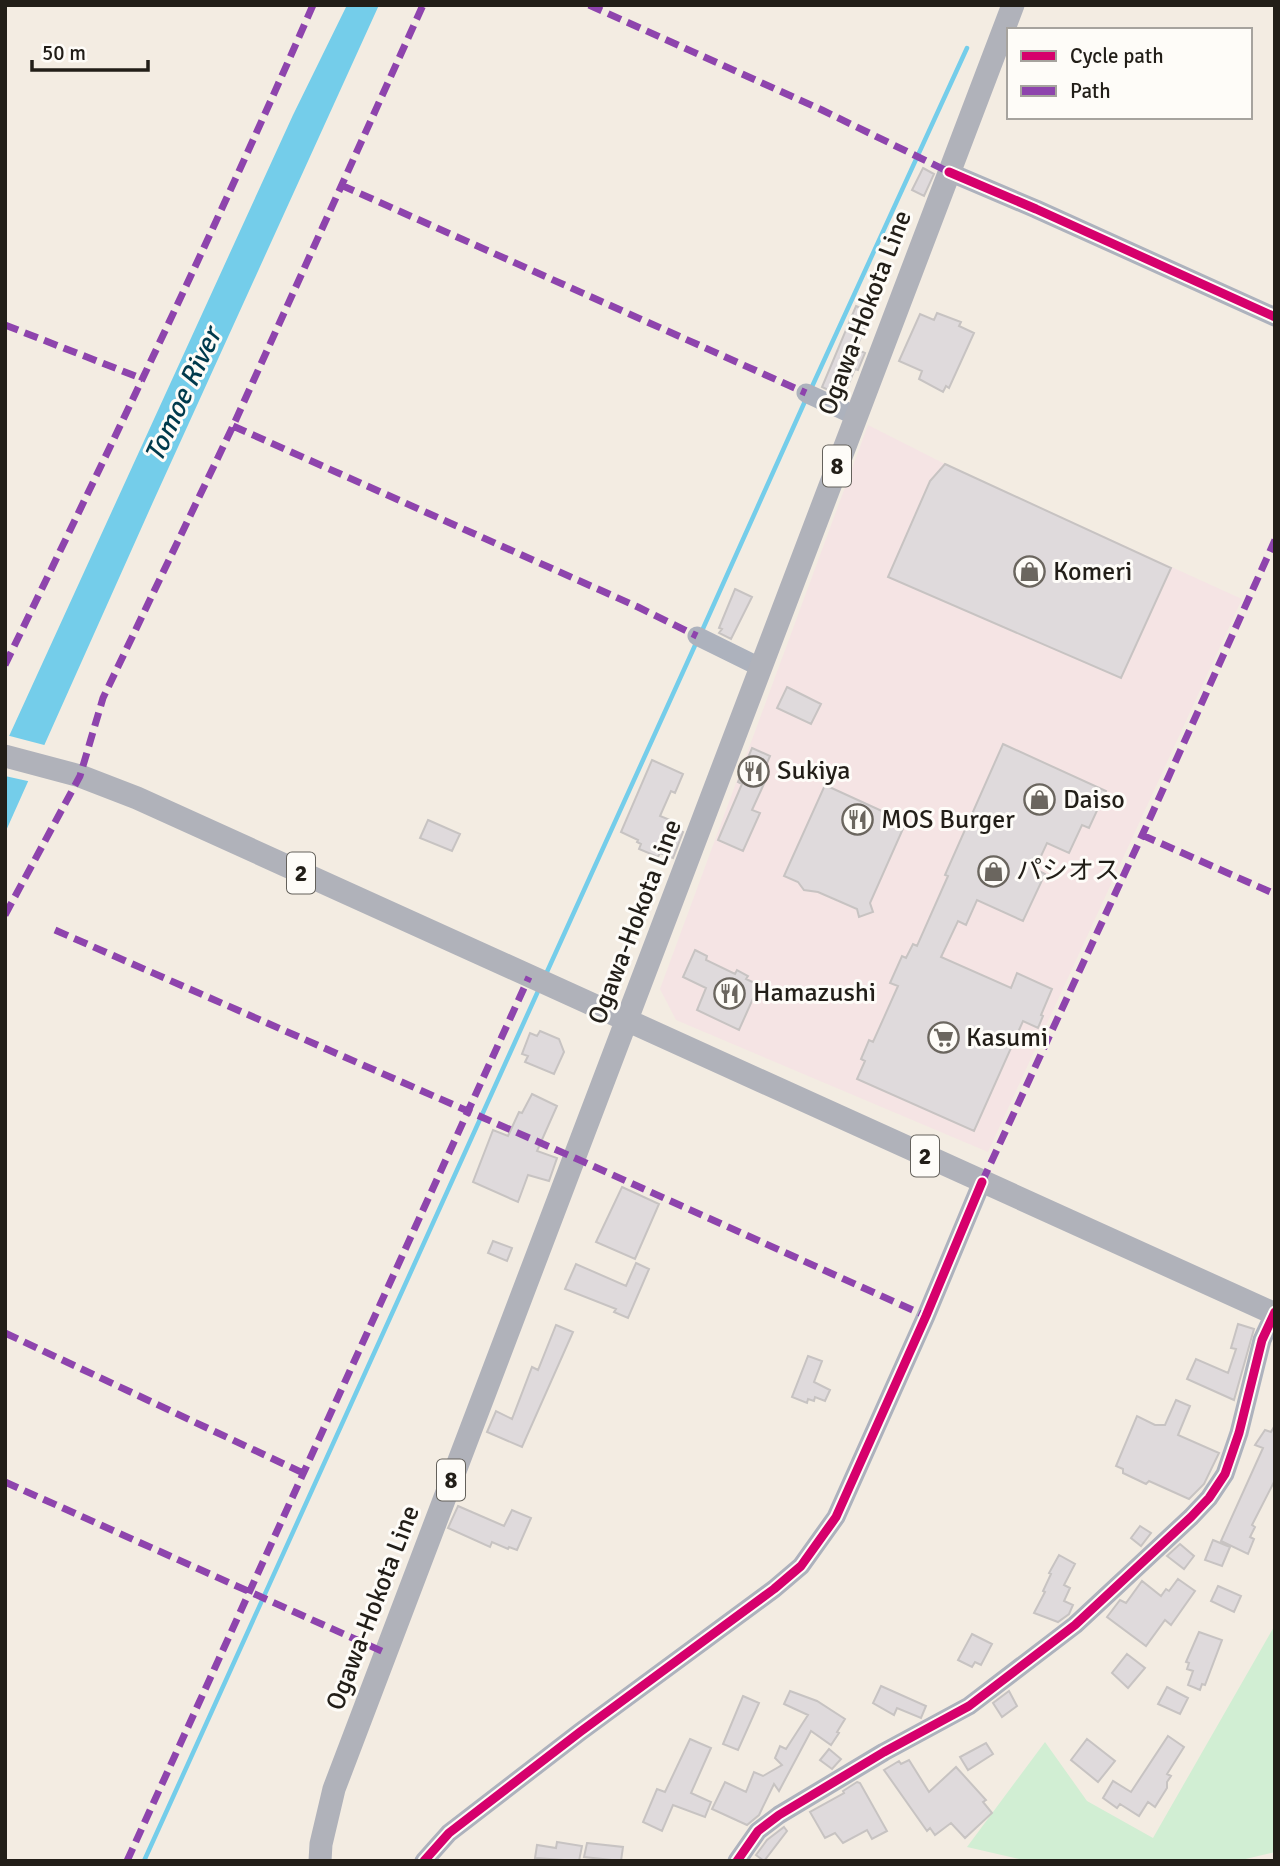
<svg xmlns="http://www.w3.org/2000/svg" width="1280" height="1866" viewBox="0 0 1280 1866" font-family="Signika,'Noto Sans JP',sans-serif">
<rect width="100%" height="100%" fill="#f3ece2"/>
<path fill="#f5e4e4" d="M868,425L945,464L1242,599L988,1152L676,1020L660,989Z"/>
<path fill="#d1eed3" d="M1275,1625V1852L1237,1861H1028L967,1847L1045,1742L1087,1801L1153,1838Z"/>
<path fill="#74cdea" d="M347,5H379L153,502L5,833V745L293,115Z"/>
<path fill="#f3ece2" d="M6,735L48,746L32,782L5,776Z"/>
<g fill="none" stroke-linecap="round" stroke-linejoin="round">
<path stroke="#74cdea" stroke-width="4.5" d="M810,391L967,48
M701,633L806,399
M546,974L697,641
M144,1861L539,989"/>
</g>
<path fill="#dfdadc" stroke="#c7c3c2" stroke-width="2" d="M923,168L934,174L924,196L912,190Z
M856,306L871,313L856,349L865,353L858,370L855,369L843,397L822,387Z
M937,313L961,322L959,326L974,333L949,388L946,386L943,392L919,379L922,371L899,361L920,314L934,320Z
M945,464L1171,568L1121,678L888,577L930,481Z
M735,589L752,597L731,639L719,633L722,629L719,628Z
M787,687L821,704L811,724L777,708Z
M1003,744L1106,791L1089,828L1082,825L1069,853L1047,843L1035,869L1045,874L1023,921L977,900L966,925L958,921L941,957L1011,988L1017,973L1052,989L1041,1015L1043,1016L1038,1028L1023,1021L974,1131L857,1079L865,1061L861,1059L869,1040L873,1042L898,986L890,983L902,956L906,958L913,944L917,946L948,876L945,875Z
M752,748L770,756L763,773L768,775L752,810L760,813L743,851L718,840L742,784L738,782Z
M652,760L683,774L675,793L671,791L660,816L675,822L673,828L683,832L673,858L660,853L658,857L639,849L641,844L637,842L638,840L621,832Z
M825,785L906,822L870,903L873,912L859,917L857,909L818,892L804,890L798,882L784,876Z
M428,820L460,834L452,851L420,838Z
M695,950L707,956L706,960L735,974L737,970L748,976L746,979L759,985L739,1030L697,1010L706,988L683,977Z
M540,1031L559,1039L564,1052L554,1074L525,1062L528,1056L522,1054L530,1033L537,1036Z
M532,1094L557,1106L537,1151L557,1158L549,1181L528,1175L518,1202L473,1182L493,1130L508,1136L519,1112L522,1113Z
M622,1187L659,1204L635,1259L596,1242Z
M493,1241L512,1248L507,1261L488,1253Z
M636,1263L649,1269L628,1318L614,1312L616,1309L565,1289L576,1264L626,1286Z
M1238,1324L1254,1329L1234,1400L1187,1379L1196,1359L1228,1373L1236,1349L1231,1348Z
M556,1325L573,1332L522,1447L487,1432L496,1411L512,1419L532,1367L538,1370Z
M808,1356L822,1361L814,1382L830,1390L825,1401L815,1397L814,1401L808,1399L807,1403L792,1397Z
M1176,1400L1190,1406L1178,1435L1219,1453L1204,1484L1189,1499L1149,1481L1146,1484L1123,1473V1469L1116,1466L1137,1416L1155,1425H1165Z
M1275,1425V1480L1252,1525L1255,1527L1250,1537L1254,1539L1248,1554L1221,1541L1263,1448L1255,1445L1265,1430L1271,1432Z
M458,1506L504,1526L512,1510L531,1518L517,1550L509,1547L508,1549L492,1542L490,1547L448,1528Z
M1140,1526L1151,1533L1141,1546L1131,1538Z
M1213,1540L1230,1547L1222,1566L1205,1560Z
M1180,1544L1194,1556L1184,1569L1167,1556Z
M1059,1555L1075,1564L1064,1585L1070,1588L1064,1601L1073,1605L1069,1614L1058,1622L1034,1613L1045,1592L1043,1591L1051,1574L1049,1573Z
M1178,1579L1195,1591L1171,1625L1165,1620L1146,1646L1107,1617L1120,1600L1126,1603L1142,1581L1161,1596L1166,1589L1169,1591Z
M1218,1586L1241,1596L1234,1612L1211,1601Z
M1199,1632L1222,1640L1205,1685L1202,1684L1200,1690L1188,1685L1193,1671L1187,1669L1189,1663L1186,1662Z
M972,1634L992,1644L981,1665L975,1662L972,1667L958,1660Z
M1127,1654L1145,1668L1128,1688L1112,1673Z
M881,1686L926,1706L921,1718L897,1708L894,1715L873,1703Z
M1167,1687L1188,1698L1180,1714L1158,1704Z
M790,1691L817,1701L845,1719L837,1732L839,1733L831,1745L811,1731L779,1791L774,1784L759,1815L747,1825L712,1809L725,1782L746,1792L754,1772L763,1776L782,1765L775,1758L780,1746L786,1749L808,1715L784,1704Z
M1009,1691L1017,1706L1002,1717L993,1703Z
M743,1696L759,1703L738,1750L723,1744Z
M1168,1736L1184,1747L1167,1774L1171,1776L1167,1782V1788L1155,1807L1148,1802L1139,1816L1120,1804L1117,1808L1103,1798L1113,1781L1131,1792Z
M690,1739L711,1748L691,1793L711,1802L705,1817L673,1805L662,1831L643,1822L657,1789L665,1792Z
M1087,1739L1115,1761L1098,1782L1071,1760Z
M986,1743L993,1754L968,1770L960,1757Z
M829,1749L841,1759L832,1769L820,1760Z
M909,1760L929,1792L956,1767L986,1800L983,1802L992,1813L965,1838L951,1823L935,1835L930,1828L927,1831L884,1770L899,1761L901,1764Z
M857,1782L860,1783L887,1831L872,1839L867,1830L843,1843L835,1833L825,1838L810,1812L844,1793L843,1791Z
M784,1827L787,1831L764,1861L756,1855L767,1840Z
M557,1842L582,1846L579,1861L535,1858L537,1845L556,1848Z
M587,1843L623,1847L621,1861L584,1857Z"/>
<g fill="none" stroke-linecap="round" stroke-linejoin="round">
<path stroke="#adb2bd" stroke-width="19" d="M949,172L1036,209L1275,317
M806,393L856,416
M697,636L762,668
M424,1861L449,1833L580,1732L774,1589L801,1566L836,1517L926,1316L982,1182
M737,1861L758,1831L779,1815L884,1752L969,1706L1075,1625L1191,1517L1209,1498L1225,1474L1239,1433L1262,1340L1275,1312"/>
<path stroke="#b0b2ba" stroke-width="23" d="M5,756L80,776L137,798L1275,1314
M320,1861L321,1844L334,1789L1013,5"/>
<path stroke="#8e44ad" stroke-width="7" stroke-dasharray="14 7" stroke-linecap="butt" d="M589,5L822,110L949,172
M341,185L806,393
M5,325L143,379
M233,426L638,607L697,636
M5,665C111,446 216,228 313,5
M1142,835L1275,894
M5,915L80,776L103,698L233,426L423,5
M55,930L575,1158L926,1316
M982,1182L1151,816L1275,540
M5,1333L303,1473
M5,1482L386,1653
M127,1861L529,977"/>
<defs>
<path id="cycleway" d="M949,172L1036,209L1275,317
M424,1861L449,1833L580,1732L774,1589L801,1566L836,1517L926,1316L982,1182
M737,1861L758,1831L779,1815L884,1752L969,1706L1075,1625L1191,1517L1209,1498L1225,1474L1239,1433L1262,1340L1275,1312"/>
</defs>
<use href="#cycleway" stroke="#fefcf8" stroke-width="13"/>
<use href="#cycleway" stroke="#d6006c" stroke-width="9"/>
</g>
<defs>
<symbol id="shop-ring" viewBox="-11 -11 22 22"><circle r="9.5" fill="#fefcf8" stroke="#6b665f" stroke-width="1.5"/><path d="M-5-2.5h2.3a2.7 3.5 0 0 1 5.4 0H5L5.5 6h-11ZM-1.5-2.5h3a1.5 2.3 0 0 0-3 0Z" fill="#6b665f"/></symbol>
<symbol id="restaurant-ring" viewBox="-11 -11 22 22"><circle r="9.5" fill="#fefcf8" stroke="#6b665f" stroke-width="1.5"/><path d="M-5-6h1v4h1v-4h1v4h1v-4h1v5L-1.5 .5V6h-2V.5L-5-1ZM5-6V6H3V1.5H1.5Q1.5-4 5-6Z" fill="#6b665f"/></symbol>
<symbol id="supermarket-ring" viewBox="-11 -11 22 22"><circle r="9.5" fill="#fefcf8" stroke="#6b665f" stroke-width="1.5"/><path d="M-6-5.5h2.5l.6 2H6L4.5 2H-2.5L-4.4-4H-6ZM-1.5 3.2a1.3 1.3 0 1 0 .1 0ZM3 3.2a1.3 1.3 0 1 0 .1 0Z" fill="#6b665f"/></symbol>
</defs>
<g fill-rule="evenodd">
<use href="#shop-ring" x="1012" y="554" width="35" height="35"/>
<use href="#restaurant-ring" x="736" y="754" width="35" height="35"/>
<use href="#shop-ring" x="1022" y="782" width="35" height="35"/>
<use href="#restaurant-ring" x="840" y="802" width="35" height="35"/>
<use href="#shop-ring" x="976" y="854" width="35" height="35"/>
<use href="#restaurant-ring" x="712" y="976" width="35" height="35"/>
<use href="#supermarket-ring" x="926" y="1020" width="35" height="35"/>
</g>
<g text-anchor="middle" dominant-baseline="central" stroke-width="6" stroke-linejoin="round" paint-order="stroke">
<g fill="#fefcf8" stroke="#64615b" stroke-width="2">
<rect x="823" y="445.5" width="28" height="41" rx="5"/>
<rect x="287" y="852.5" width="28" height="41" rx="5"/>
<rect x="911" y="1135.5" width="28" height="41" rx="5"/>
<rect x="437" y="1459.5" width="28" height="41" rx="5"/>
</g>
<g font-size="24" font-weight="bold" fill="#221e18">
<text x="837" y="466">8</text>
<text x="301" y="873">2</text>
<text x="925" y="1156">2</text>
<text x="451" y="1480">8</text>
</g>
<g font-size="26" fill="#221e18" stroke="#fefcf8">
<text transform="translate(865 313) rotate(-69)">Ogawa-Hokota Line</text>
<text transform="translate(635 922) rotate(-69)">Ogawa-Hokota Line</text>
<text transform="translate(373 1608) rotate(-69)">Ogawa-Hokota Line</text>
</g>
<g font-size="26" fill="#221e18" stroke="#fefcf8" text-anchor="start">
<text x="1053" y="572">Komeri</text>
<text x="777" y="771">Sukiya</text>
<text x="1063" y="800">Daiso</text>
<text x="881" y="820">MOS Burger</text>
<text x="1016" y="871">パシオス</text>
<text x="753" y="993">Hamazushi</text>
<text x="966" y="1038">Kasumi</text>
</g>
<g font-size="28" font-style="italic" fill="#003a4c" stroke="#fefcf8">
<text transform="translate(183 395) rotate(-65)">Tomoe River</text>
</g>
</g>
<rect width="1280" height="1866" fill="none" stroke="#221e18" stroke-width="14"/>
<rect x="1007" y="28" width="245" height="91" fill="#fefcf8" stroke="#a6a39e" stroke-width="2"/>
<rect x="1021" y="51" width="35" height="10" fill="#d6006c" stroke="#a6a39e" stroke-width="2"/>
<text x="1070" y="63" font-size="21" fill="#221e18">Cycle path</text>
<rect x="1021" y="86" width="35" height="10" fill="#8e44ad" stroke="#a6a39e" stroke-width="2"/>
<text x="1070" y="98" font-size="21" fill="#221e18">Path</text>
<path d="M32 60v10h116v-10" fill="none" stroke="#221e18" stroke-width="3.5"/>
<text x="42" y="60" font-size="21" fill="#221e18" stroke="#fefcf8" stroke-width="5" paint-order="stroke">50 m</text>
</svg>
